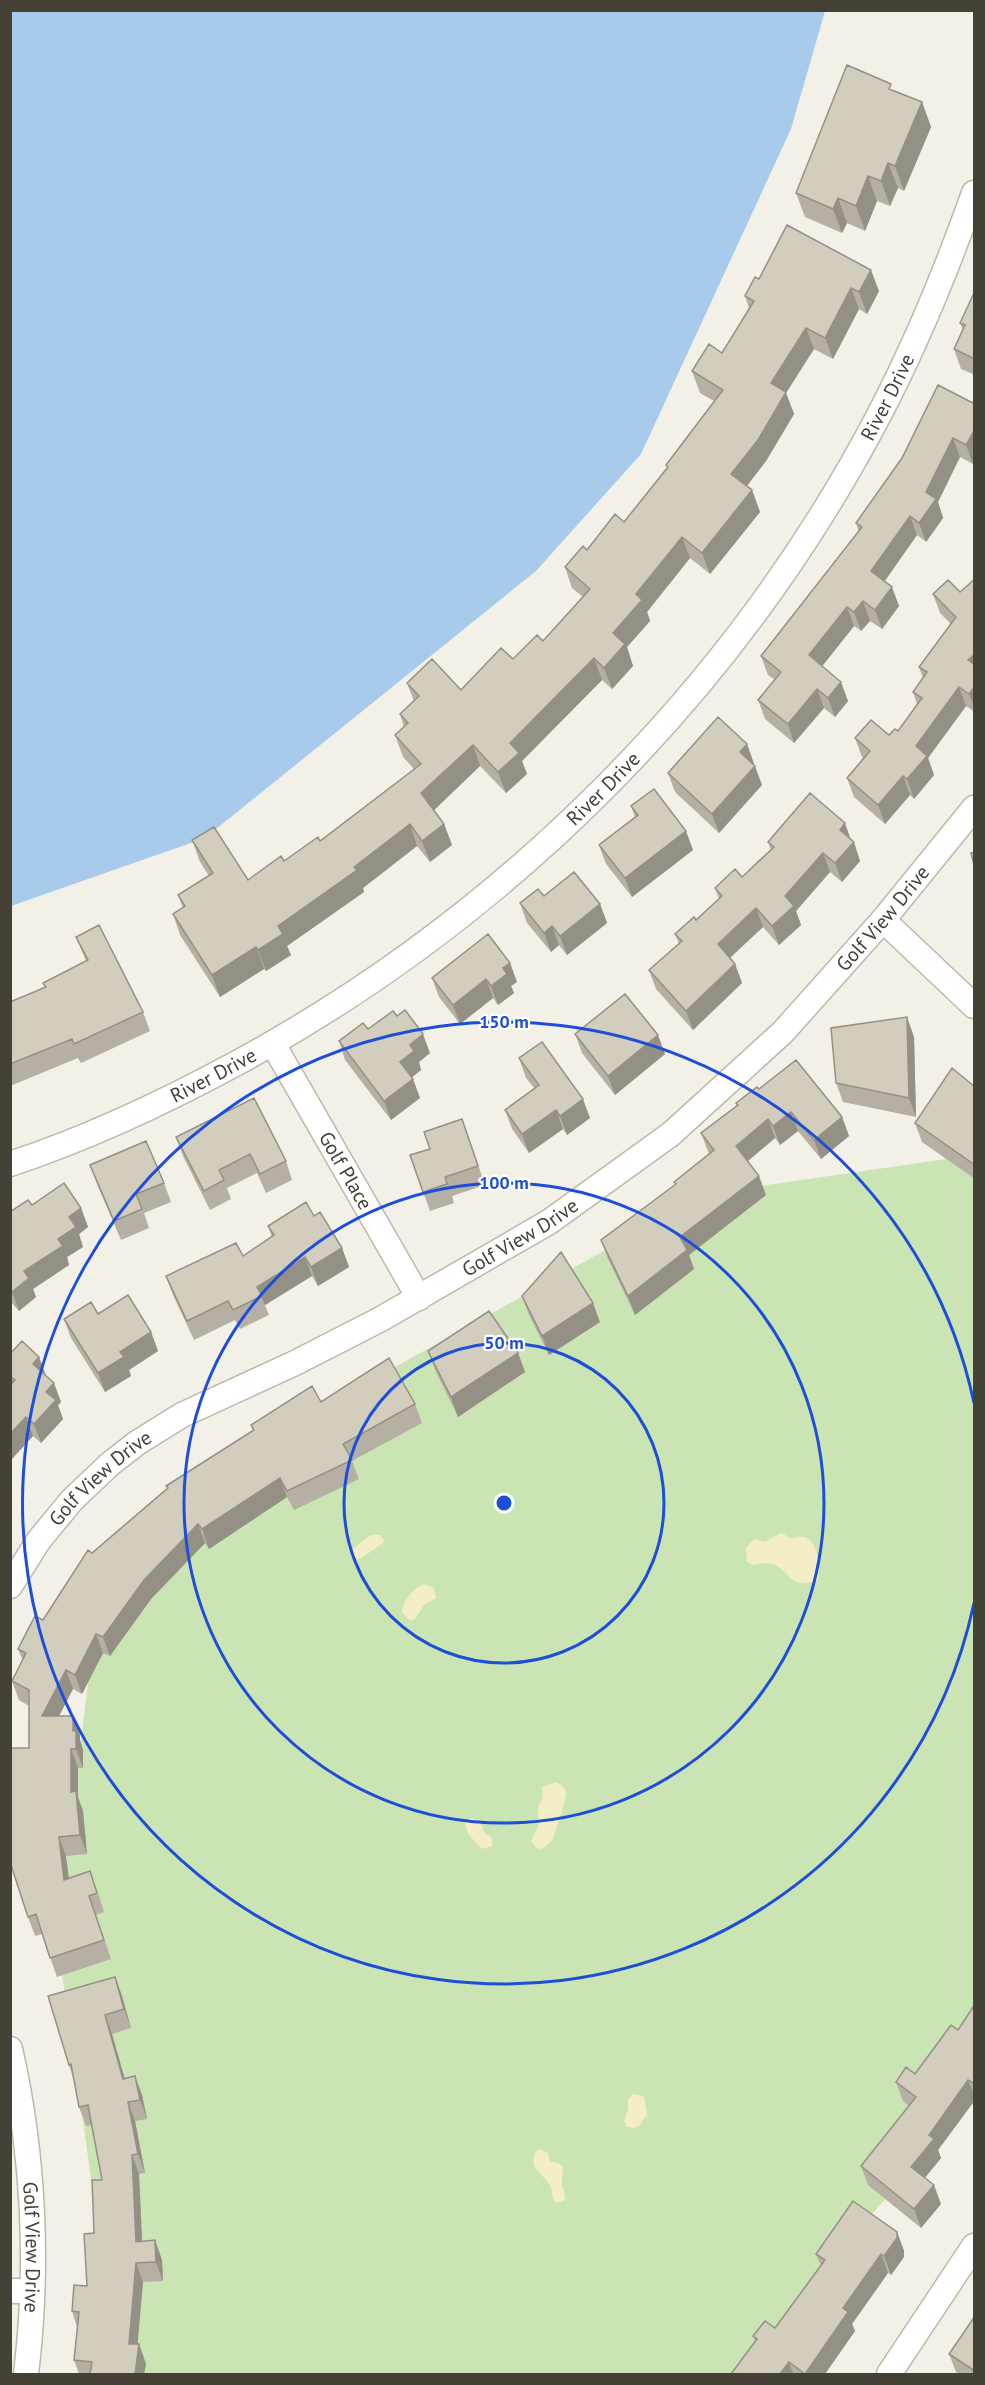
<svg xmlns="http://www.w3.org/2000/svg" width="985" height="2385" viewBox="0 0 985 2385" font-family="'PT Sans',sans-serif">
<rect width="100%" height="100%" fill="#f3f0e8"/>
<path fill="#cae4b3" d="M974,1155V2102L869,2217L780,2374H86L109,2304L57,1939L102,1567L370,1381L706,1194Z"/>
<path fill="#f4eec6" d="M781,1533C784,1534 787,1536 790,1538C793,1539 799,1536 804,1537C819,1541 820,1568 818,1580C781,1595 794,1555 753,1565L747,1562L746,1548L754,1539L764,1542Z
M371,1535H380L384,1540L383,1543L360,1559L353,1558L350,1551Z
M424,1584L434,1588L436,1598L425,1604L414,1620H409L402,1612C403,1601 413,1588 424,1584Z
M556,1782C560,1784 565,1787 566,1792C567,1797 555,1835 552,1840C549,1844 545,1846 541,1849L537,1848L531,1842L539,1824L538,1807L543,1797L542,1787Z
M472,1818C480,1820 482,1826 484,1832L492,1838V1846L482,1849L468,1834L465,1824L466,1820Z
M633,2094L644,2096L647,2115L640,2125L632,2129L631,2127H627L624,2121L628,2109V2100Z
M540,2149L548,2153L550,2161C563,2164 564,2165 562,2178C561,2183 564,2193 566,2198L562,2202H555C551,2196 553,2189 549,2184C541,2170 528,2172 536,2151Z"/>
<path fill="#a8cbeb" d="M10,11H825L791,129L641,454L536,571L205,838L11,906Z"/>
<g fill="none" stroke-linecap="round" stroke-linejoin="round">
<defs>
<g id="minor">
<path d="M883,920L974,1006"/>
<path id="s1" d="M273,1044L419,1298"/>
<path id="s2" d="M10,1164C89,1138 165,1102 237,1063C508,916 736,688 879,415C916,344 947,269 974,193"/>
<path id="s3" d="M10,1586L39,1540L72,1500L110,1464L137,1443L182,1415L295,1363L381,1319L549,1222L671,1134L783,1032L883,920L974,808"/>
<path id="s4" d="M10,2049C34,2154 39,2267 26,2374"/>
<path d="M10,2291H32"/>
<path d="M889,2374L974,2246"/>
</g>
</defs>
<use href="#minor" stroke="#bdb8ab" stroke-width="27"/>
<use href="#minor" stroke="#fff" stroke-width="24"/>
</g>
<path fill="#b5b0a3" d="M894,90L922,102L931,127L904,191L898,188L890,206L877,201L865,231L847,223L842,233L805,217L796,193Z
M759,279L879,291L867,314L859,309L833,359L814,349L786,393L794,414L766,461L747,486L752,490L760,512L710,574L690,558L647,612L650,621L627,647L633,666L612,689L602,680L522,761L527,774L506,793L480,766L434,810L444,824L452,845L430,862L417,846L363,888L364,892L287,946L291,955L266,971L264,969L220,997L180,935L173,914L183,908L178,895L209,876L200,862L192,840L248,880L320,841L414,769L403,757L395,735L404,727L400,714L414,701L407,683L461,690L543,641L583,597L572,588L565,567L624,522L667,468L666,465L714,401L700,393L692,371L722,353L749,308L745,296Z
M975,294V375L961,369L954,349L963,330L960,323Z
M975,404V462L973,464L960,457L938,502L943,518L926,542L917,535L885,581L899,606L882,629L870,621L861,631L854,626L822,666L848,701L835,717L824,708L794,743L765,719L758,700L775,680L768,675L761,656L859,532L856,523Z
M975,579V712L966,706L928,758L934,775L914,799L910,795L885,824L854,797L847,778L863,758L862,757L855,738L889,735L898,731L917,704L913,692L923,678L919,667L951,624L940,613L933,594L960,592Z
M747,744L754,764L753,765L762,785L719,833L675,792L668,773Z
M631,806L693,850L632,897L606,864L599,845L635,817Z
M851,840L860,861L842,882L830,872L796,911L801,925L779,945L763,927L730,958L735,964L742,983L693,1030L656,989L649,970L679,944L675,934L696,920L719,899L715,888L742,877L771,850L768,842Z
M544,896L600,904L607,923L567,955L559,945L551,952L527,923L520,903Z
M76,937L143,1012L150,1031L81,1063L78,1058L10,1086V1002L45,987L43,983L86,961Z
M510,963L517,982L511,986L514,993L498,1005L493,998L460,1024L439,997L432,978Z
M397,1016L430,1053L419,1062L421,1070L412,1077L420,1098L391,1120L345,1060L339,1041L368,1029Z
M575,1034L665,1054L615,1095L582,1053Z
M914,1037L916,1117L843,1102L836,1083Z
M519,1058L590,1118L567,1135L563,1129L529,1153L512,1129L505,1110L535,1089L526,1078Z
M975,1087V1179L922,1142L915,1123Z
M759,1089L842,1117L849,1136L821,1159L798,1131L780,1145L775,1138L748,1161L766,1195L689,1255L694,1269L635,1315L608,1259L601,1240L676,1185L674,1182L709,1154L701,1133L737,1105L736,1103Z
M176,1137L286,1161L292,1180L266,1193L257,1173L227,1188L231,1199L210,1210L183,1156Z
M469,1138L485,1185L452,1196L454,1203L430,1211L410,1155Z
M90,1165L164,1183L171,1202L144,1213L149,1228L121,1240L97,1184Z
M32,1205L81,1208L88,1227L79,1234L83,1247L67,1257L69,1265L33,1289L36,1297L19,1311L10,1301V1212Z
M314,1216L342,1248L349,1267L318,1286L312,1276L265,1305L269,1315L240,1329L235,1320L194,1340L173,1295L166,1276L243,1256L272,1237L268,1226Z
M522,1296L600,1322L549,1355L529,1315Z
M98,1314L151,1332L158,1351L129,1370L131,1376L105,1392L71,1338L64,1319Z
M428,1351L518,1353L525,1372L458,1417L435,1370Z
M10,1354L39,1357L46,1376L61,1402L58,1405L63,1419L41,1443L33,1436L10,1461Z
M321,1402L415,1404L422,1423L352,1461L359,1479L294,1510L287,1497L209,1549L205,1543L151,1599L110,1656L103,1653L82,1694L73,1689L59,1716L80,1735V1740L83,1750V1768H78V1797L83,1811L87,1854L66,1856L69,1878L97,1890L104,1912L96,1915L111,1959L57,1977L42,1934L35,1936L28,1917L29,1706L19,1700L12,1681L23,1661L18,1649L43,1620L92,1553L167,1488L166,1486L253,1431L251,1425Z
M115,1977L122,1996L131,2028L112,2034L125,2079L135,2076L142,2095L147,2119L135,2121L145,2173L139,2174L142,2241L155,2240L162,2260L163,2281L143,2282L137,2344H139L146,2364L144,2374H79L74,2360L77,2327L72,2311L87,2286L102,2180L92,2125L86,2126L79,2107L73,2077L69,2065Z
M975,2004V2100L938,2150L941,2158L925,2178L941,2204L921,2228L868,2185L861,2166L909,2106L903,2101L896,2082L915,2074L958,2030Z
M897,2232L904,2251V2257L891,2275L888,2273L852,2324L855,2331L825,2374H731L755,2341L753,2336L775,2328L821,2266L816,2254Z
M975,2316V2374H960L956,2372L949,2354Z"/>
<path fill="#949085" d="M922,102L931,127L904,191L895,166Z
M888,163L898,188L890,206L881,181Z
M868,176L877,201L865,231L856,206Z
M838,198L847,223L842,233L833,209Z
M871,270L879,291L867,314L859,292Z
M851,288L859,309L833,359L825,338Z
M806,328L814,349L786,393L794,414L766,461L739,496L731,474L771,383Z
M975,429V462L973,464L966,445Z
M953,438L960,457L938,502L943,518L926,542L919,523L926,492Z
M752,490L760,512L710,574L702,553Z
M910,516L917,535L878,590L871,571Z
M682,537L690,558L647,612L650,621L627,647L633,666L612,689L604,668L613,633L636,594Z
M892,587L899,606L882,629L875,610Z
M863,601L870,621L861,631L854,612Z
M847,607L854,626L816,674L809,655Z
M975,654V679L968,660Z
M594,658L602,680L522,761L527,774L506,793L498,772L510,743Z
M841,682L848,701L835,717L828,698Z
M975,686V708L969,694Z
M959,687L966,706L928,758L934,775L914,799L907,779L916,746Z
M817,689L824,708L794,743L788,724Z
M747,744L754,764L747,772L740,752Z
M473,745L480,766L429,815L421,793Z
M755,766L762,785L719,833L712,814Z
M903,776L910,795L885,824L878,805Z
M845,823L852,843L840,830Z
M410,824L417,846L363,888L364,892L287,946L291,955L266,971L258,950L278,926Z
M444,824L452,845L430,862L422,841Z
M686,831L693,850L632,897L625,878Z
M854,842L860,861L842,882L835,863Z
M823,853L830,872L796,911L801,925L779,945L772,926L785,896Z
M600,904L607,923L567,955L560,936Z
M756,908L763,927L724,963L718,944Z
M552,926L559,945L551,952L544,933Z
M256,947L264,969L220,997L212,975Z
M510,963L517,982L511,986L514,993L498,1005L491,986L503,968Z
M735,964L742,983L693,1030L686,1011Z
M486,979L493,998L460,1024L453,1005Z
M907,1017L914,1037L916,1117L909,1098Z
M423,1034L430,1053L419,1062L421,1070L407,1081L400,1062L410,1045Z
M658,1035L665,1054L615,1095L608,1076Z
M413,1079L420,1098L391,1120L384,1101Z
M583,1099L590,1118L567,1135L560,1116Z
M556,1110L563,1129L529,1153L522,1134Z
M791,1112L798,1131L780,1145L773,1126Z
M842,1117L849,1136L821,1159L814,1140Z
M768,1119L775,1138L743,1165L736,1146Z
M759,1176L766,1195L689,1255L694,1269L635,1315L628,1296L680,1237Z
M81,1208L88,1227L79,1234L83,1247L67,1257L69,1265L33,1289L36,1297L19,1311L12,1292L24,1271L58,1239L69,1217Z
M342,1248L349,1267L318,1286L311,1267Z
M305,1257L312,1276L265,1305L257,1287Z
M593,1303L600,1322L549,1355L542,1336Z
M151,1332L158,1351L129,1370L131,1376L105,1392L98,1373L120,1352Z
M518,1353L525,1372L458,1417L451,1397Z
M39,1357L46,1376L33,1364Z
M54,1383L61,1402L58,1405L63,1419L41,1443L34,1424L46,1392Z
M26,1417L33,1436L10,1461V1434Z
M280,1478L287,1497L209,1549L202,1529Z
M198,1524L205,1543L151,1599L110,1656L103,1637L144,1580Z
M96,1634L103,1653L82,1694L75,1675Z
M66,1670L73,1689L49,1735L42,1716Z
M73,1716L80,1735V1740L83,1750V1768L76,1749L73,1731Z
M71,1749L78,1768V1797L83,1811L87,1854L80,1835L71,1792Z
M59,1837L66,1856L71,1899L64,1880Z
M115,1977L122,1996L131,2028L124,2009Z
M105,2015L112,2034L130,2098L123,2079Z
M135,2076L142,2095L147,2119L140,2100Z
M968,2080L975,2096V2100L938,2150L941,2158L918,2186L911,2167L929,2135Z
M128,2102L135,2121L145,2173L138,2154Z
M132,2155L139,2174L143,2261L136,2242Z
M934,2185L941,2204L921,2228L914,2209Z
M897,2232L904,2251V2257L891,2275L884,2256Z
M155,2240L162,2260L163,2281L156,2262Z
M881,2254L888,2273L852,2324L855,2331L825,2374H805L843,2308Z
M136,2263L143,2282L136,2363L129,2344Z
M139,2344L146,2364L144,2374H135Z
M789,2362L793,2374H780Z"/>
<path fill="#d3cdbe" stroke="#949085" stroke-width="1.5" d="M847,65L891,84L889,89L922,102L895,166L888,163L881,181L868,176L856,206L838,198L833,209L796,193Z
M787,225L871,270L859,292L851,288L825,338L806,328L771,383L786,392L758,440L731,474L752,490L702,553L682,537L636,594L642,600L613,633L625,644L604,668L594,658L510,743L519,753L498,772L473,745L421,793L444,824L422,841L410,824L354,867L357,870L278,926L283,934L258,950L256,947L212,975L173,914L185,906L178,895L213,873L192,840L214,827L248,880L281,856L284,861L318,837L320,841L421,764L395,735L408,723L400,714L419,696L407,683L432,659L461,690L501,648L513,659L537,635L543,641L590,589L565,567L583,546L587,550L615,514L624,522L668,467L666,465L723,390L692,371L709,344L722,353L754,301L745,296L755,277L759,279Z
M974,293L975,294V359L954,349L965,325L960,323Z
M938,385L975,404V429L966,445L953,438L926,492L936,499L919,523L910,516L871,571L892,587L875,610L863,601L854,612L847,607L809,655L841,682L828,698L817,689L788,724L758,700L781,672L761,656L862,527L856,523L902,458Z
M975,579V654L968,660L975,665V686L969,694L959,687L916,746L927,756L907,779L903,776L878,805L847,778L870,751L855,738L871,720L889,735L895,729L898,731L922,698L913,692L927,672L919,667L956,617L933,594L948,580L960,592Z
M718,717L747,744L740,752L755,766L712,814L668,773Z
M654,789L686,831L625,878L599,845L638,815L631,806Z
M810,793L845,823L840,830L854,842L835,863L823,853L785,896L794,906L772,926L756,908L718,944L735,964L686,1011L649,970L682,941L675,934L694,917L696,920L722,896L715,888L735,869L742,877L774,847L768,842Z
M975,852V869L971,853Z
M574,872L600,904L560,936L552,926L544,933L520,903L538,889L544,896Z
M99,925L143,1012L74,1044L72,1039L10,1064V1002L46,987L43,983L88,960L76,937Z
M488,934L510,963L503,968L507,974L491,986L486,979L453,1005L432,978Z
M625,994L658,1035L608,1076L575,1034Z
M405,1010L423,1034L410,1045L414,1051L400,1062L413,1079L384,1101L339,1041L363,1023L368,1029L393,1011L397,1016Z
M907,1017L909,1098L836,1083L831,1028Z
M542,1042L583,1099L560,1116L556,1110L522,1134L505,1110L539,1085L519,1058Z
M796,1060L842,1117L814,1140L791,1112L773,1126L768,1119L736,1146L759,1176L680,1237L687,1250L628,1296L601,1240L676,1184L674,1182L714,1150L701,1133L738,1105L736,1103L757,1087L759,1089Z
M952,1068L975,1087V1165L915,1123Z
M254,1098L286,1161L260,1174L250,1154L219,1170L224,1180L204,1191L176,1137Z
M462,1119L478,1166L445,1177L447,1184L423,1192L410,1155L430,1149L424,1132Z
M146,1141L164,1183L136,1194L142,1209L114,1221L90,1165Z
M64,1183L81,1208L69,1217L76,1227L58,1239L63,1246L24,1271L29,1278L12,1292L10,1291V1212L28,1200L32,1205Z
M306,1202L314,1216L320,1212L342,1248L311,1267L305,1257L257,1287L262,1296L233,1310L228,1301L187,1321L166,1276L236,1243L243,1256L274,1235L268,1226Z
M561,1252L593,1303L542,1336L522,1296Z
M128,1295L151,1332L120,1352L124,1357L98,1373L64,1319L91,1302L98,1314Z
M489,1311L518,1353L451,1397L428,1351Z
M22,1341L39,1357L33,1364L54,1383L46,1392L56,1400L34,1424L26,1417L10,1434V1385L15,1380L10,1376V1354Z
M389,1358L415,1404L343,1444L352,1460L287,1491L280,1478L202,1529L198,1524L144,1580L103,1637L96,1634L75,1675L66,1670L42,1716H73V1731H76V1749H71V1792L76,1791L80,1835L59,1837L64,1880L90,1871L97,1893L89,1896L104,1940L50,1958L36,1914L28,1917L10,1862V1748H29V1690L12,1681L26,1653L18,1649L35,1616L43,1620L88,1550L92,1553L168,1488L166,1486L254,1430L251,1425L312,1386L321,1402Z
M115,1977L124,2009L105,2015L123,2079L135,2076L140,2100L128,2102L138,2154L132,2155L136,2242L155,2240L156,2262L136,2263L129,2344H139L135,2374H90L92,2362L74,2360L79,2312L72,2311L74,2285L87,2286L84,2234L94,2233L92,2180H102L88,2105L79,2107L71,2064L69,2065L48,1996Z
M975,2004V2084L968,2080L929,2135L934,2139L911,2167L934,2185L914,2209L861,2166L916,2097L896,2082L906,2067L915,2074L951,2025L958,2030Z
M853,2201L897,2232V2238L884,2256L881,2254L843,2308L848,2312L805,2374L789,2362L780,2374H731L757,2339L753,2336L765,2321L775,2328L825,2260L816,2254Z
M975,2316V2371L949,2354Z"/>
<g fill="none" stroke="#1d4ed8" stroke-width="3">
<circle cx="504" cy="1503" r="160"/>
<circle cx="504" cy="1503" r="320"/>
<path d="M974 1603A481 481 0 1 1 974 1403"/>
</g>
<g text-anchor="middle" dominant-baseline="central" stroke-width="4.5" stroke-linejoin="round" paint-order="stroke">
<g font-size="20" fill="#454137" stroke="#fff">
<text stroke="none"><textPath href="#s2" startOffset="1194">River Drive</textPath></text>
<text stroke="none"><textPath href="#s2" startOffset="708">River Drive</textPath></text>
<text stroke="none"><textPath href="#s3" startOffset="1114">Golf View Drive</textPath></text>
<text stroke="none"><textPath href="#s2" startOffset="222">River Drive</textPath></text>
<text stroke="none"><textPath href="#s1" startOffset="146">Golf Place</textPath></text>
<text stroke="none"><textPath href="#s3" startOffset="628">Golf View Drive</textPath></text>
<text stroke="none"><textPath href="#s3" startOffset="142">Golf View Drive</textPath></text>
<text stroke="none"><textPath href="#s4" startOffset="200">Golf View Drive</textPath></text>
</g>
</g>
<circle cx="504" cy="1503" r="9" fill="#1d4ed8" stroke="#fff" stroke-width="3"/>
<g font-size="18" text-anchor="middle" font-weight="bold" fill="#1d4ed8" stroke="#fff" stroke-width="4.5" stroke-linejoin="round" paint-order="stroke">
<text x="504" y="1028">150 m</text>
<text x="504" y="1189">100 m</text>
<text x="504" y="1349">50 m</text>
</g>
<rect width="985" height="2385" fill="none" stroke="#454137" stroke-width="24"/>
</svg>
